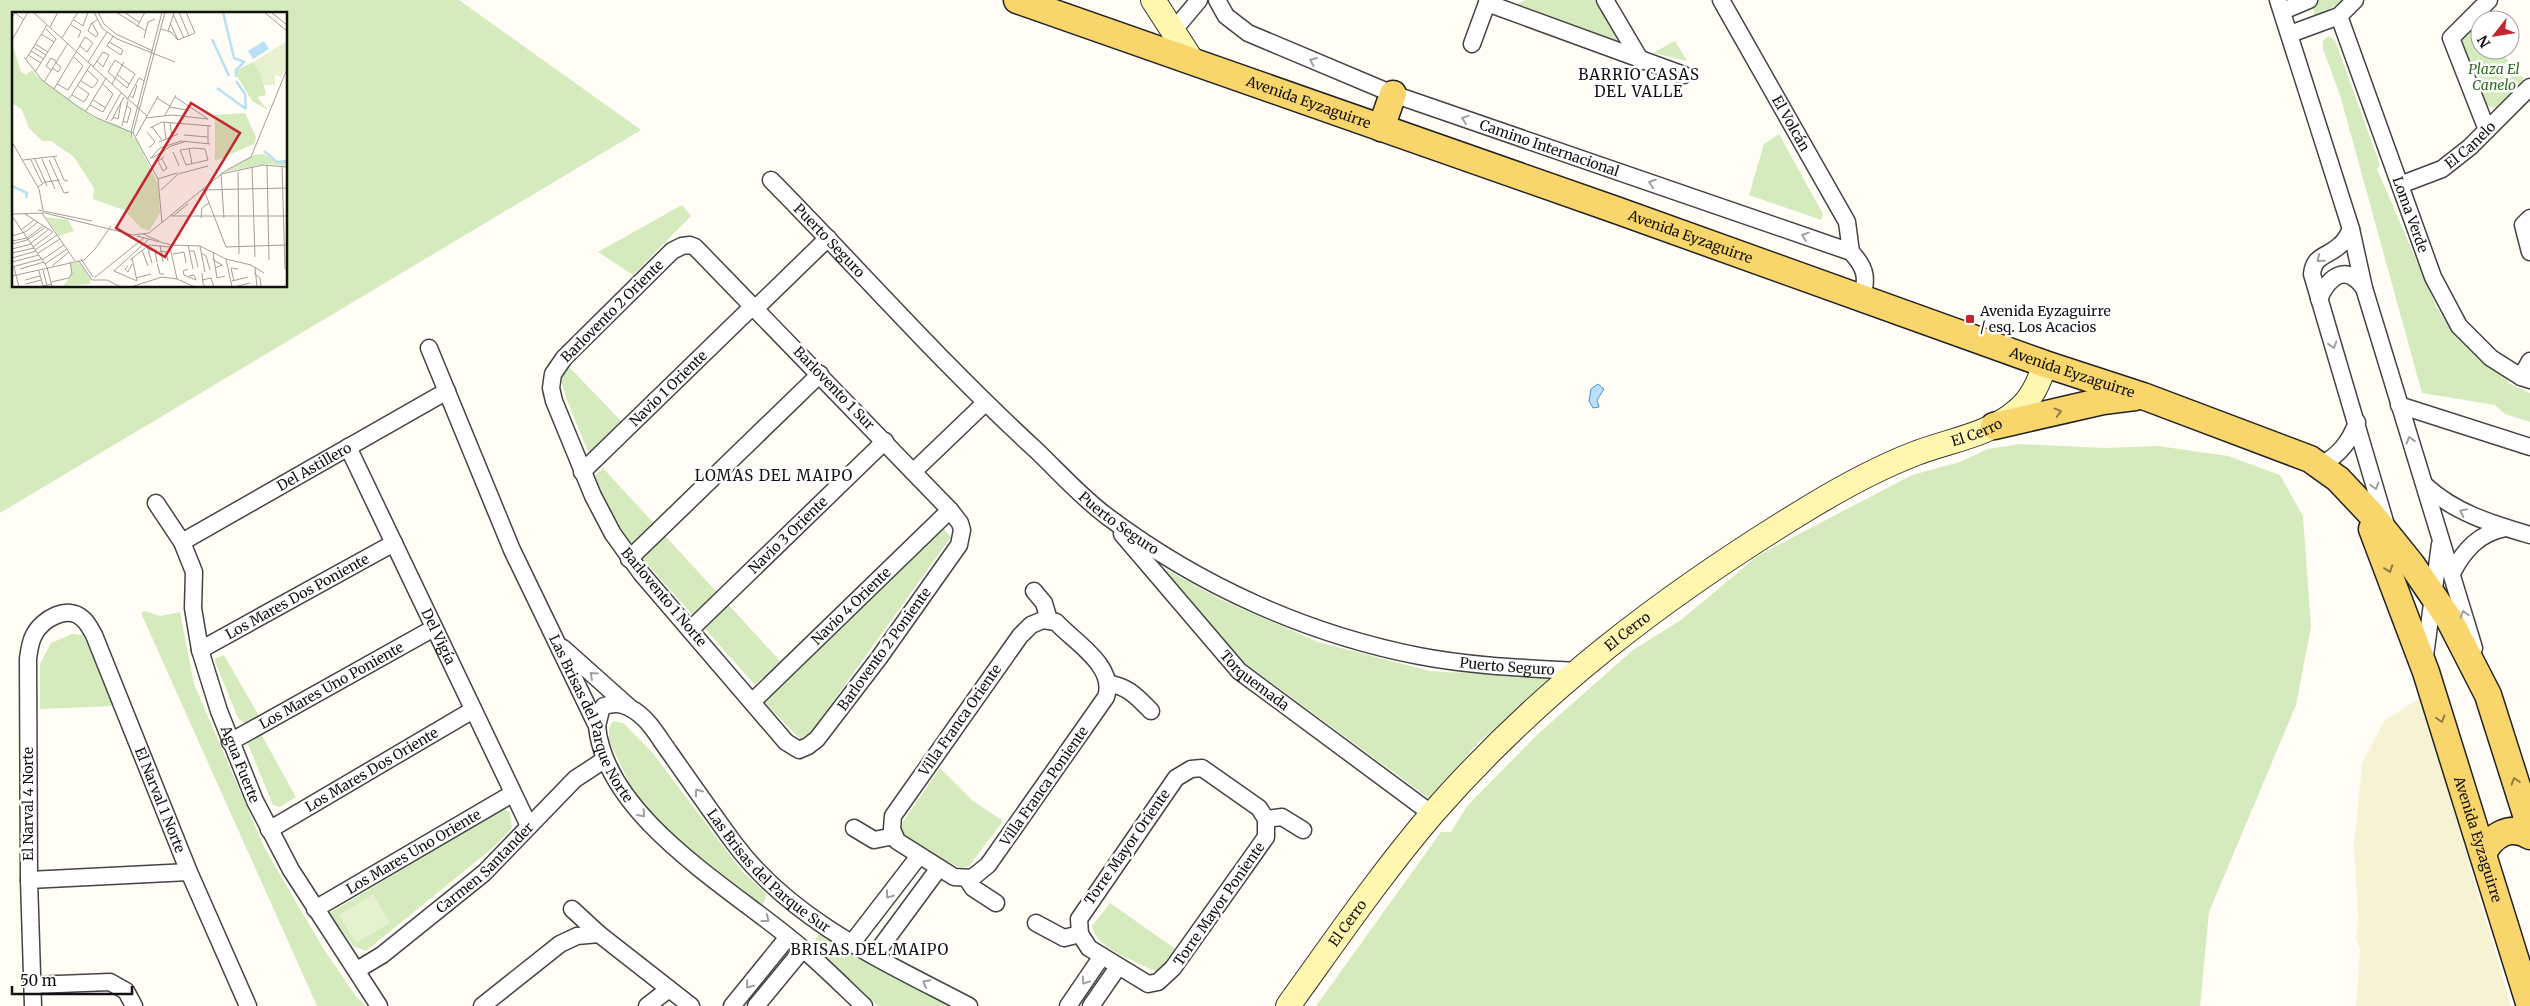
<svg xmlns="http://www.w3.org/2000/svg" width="2530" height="1006" viewBox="0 0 2530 1006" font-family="Merriweather,serif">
<rect width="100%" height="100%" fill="#fffdf5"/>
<path fill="#f6f3d4" d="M2420,698L2424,709L2511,1006H2356L2360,951L2356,937L2358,920L2354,845L2362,763L2384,721Z"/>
<path fill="#d5ebbd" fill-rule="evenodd" d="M0,0H459L641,130L0,513ZM14,14H286V286H14Z
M1525,0H1598L1627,50L1510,8Z
M2319,0H2346L2315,17L2312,5Z
M2476,24L2480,28V50H2499L2524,79L2498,108L2481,105L2457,42Z
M2328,36L2335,40L2380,165L2377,169L2437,308C2453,337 2482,358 2507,378L2508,383L2530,393V422L2505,414L2495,405L2422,393L2340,95L2323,49V41Z
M1675,41L1687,61L1653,53Z
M1779,134L1823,214L1821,220L1749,195L1764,144Z
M682,205L691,216L633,275L598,252Z
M569,367L625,425L591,459L567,400L561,380Z
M2020,444L2104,448L2158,446L2228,456L2280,475L2303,516L2311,627L2296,705L2209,912L2200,1006H1316L1441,832H1451L1467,806L1539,733L1633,650L1681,620L1759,555L1912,475L1960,462L1988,449Z
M603,468L780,661L755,685L631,546L593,478Z
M941,526L951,537L811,732L800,739L764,702Z
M1139,555L1224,601L1318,642L1430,671L1551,678L1477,744L1430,799L1243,662Z
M144,611L160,616L180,612L194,684L265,849L323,948L355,995L366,1006H317L141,613Z
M72,634L83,635L115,706L40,709V664L51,643Z
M224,655L259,716L244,723L238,718L214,659Z
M613,721L623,723L652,752L741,870L767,895L761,908L672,837L634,792L609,741V728Z
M261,734L296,797L280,807L273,805L247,742Z
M940,768L973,801L1003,821L969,866L961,868L917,848L896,832Z
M502,809L510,812L512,828L495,846L366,951L353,946L330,913Z
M1110,903L1177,950L1160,970L1154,971C1135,961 1095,948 1092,926Z
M825,933L952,1006H879L818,955L814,943L818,935Z"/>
<path fill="#e6f2cf" d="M373,894L390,923L356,943L339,915Z"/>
<path fill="#b9e0f7" stroke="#3f96cf" d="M1598,384L1604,389L1597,400L1599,407L1593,408L1589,401L1591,389Z"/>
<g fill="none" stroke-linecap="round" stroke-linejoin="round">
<defs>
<g id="street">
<path id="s1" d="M1217,0L1226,16L1248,33L1393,94L1851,252C1865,267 1868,277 1862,297"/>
<path d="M1605,0L1641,61"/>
<path id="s2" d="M1721,0L1847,222L1851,252"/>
<path d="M2278,0L2351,229L2364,288L2474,648"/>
<path d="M1487,3L1684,75"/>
<path d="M2283,11L2309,0"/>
<path id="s3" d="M2339,16L2433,277L2459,326L2491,358L2521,377L2530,380"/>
<path d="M1173,31L1199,0"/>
<path d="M2290,34L2339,16L2355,0"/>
<path d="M1472,44L1487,3"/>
<path d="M2487,130L2451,38L2489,0"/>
<path id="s4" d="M771,180C860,270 943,365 1036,450C1059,472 1082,498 1108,517C1200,586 1307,634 1419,656C1471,666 1524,668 1576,671"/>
<path id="s5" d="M2400,185L2442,169L2470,147L2530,87"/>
<path d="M2530,218L2523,225L2530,252"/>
<path d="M2351,229C2348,235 2345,242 2339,246C2327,257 2314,255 2312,274L2386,525"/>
<path d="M690,245L695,247L950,510L960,523L962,530L959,545L879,658L817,739L808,746L799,750L786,742L641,573L613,534L593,496L554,401L551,388L553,374L564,358L672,251L682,246Z"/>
<path d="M2319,299C2329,276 2346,263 2364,288"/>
<path d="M756,308L828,238"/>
<path id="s6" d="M429,348L512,550L597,726C606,820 738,892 803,949C824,967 844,987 864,1006"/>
<path d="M2521,377L2530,361"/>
<path d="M2399,405L2530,447"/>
<path id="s7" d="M348,447L529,826"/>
<path d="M2321,465C2339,455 2350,442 2357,422"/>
<path d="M914,471L985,403"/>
<path id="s8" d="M582,472L754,305"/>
<path d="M2426,486C2455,513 2493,524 2530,535"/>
<path id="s9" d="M156,503L182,542L194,572L193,608L200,650L219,711L255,801L291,870L379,1006"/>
<path id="s10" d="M1122,534L1239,671L1432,814"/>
<path id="s11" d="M182,542L447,391"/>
<path d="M629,559L820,374"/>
<path d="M2452,573C2464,550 2479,533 2506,528"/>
<path d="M1034,591L1044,603L1049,620"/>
<path d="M1043,620L1056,622L1060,626C1078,644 1116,668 1106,697L988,865L972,878L954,877L897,841L892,829L893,816L1020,636L1031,625Z"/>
<path id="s12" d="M691,629L885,441"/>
<path d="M563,648L628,706"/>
<path id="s13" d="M200,650L394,543"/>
<path d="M2425,656L2440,544"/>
<path d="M1108,684C1127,685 1138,698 1151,711"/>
<path id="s14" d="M752,702L950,510"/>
<path id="s15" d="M597,726L601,710L604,706C614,703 621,703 630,708C648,717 658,737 670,753C691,783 712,813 734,843C792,921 885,962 969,1006"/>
<path id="s16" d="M230,742L434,628"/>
<path d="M1202,768L1259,808L1266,819V837L1173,968L1158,982L1148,984L1089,948L1080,934L1079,919L1176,778L1191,769Z"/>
<path d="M1266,819L1282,817L1303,830"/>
<path d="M854,828L874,840L894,836"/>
<path id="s17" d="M269,830L473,710"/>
<path d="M967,879L973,888L996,903"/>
<path d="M29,880L189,872"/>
<path id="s18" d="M315,909L512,794"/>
<path d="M572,909L599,934L691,1006"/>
<path d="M1036,923L1064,938L1080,934"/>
<path d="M852,943L919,856"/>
<path d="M874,956L939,868"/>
<path id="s19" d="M357,970L382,955L484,873L575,779L604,760"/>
<path d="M32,985L110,982L126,991L134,1006"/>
<path id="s20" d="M33,1006L29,880L28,659C29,651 30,642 34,635C42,619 68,604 83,619C88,623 91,630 94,635L189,872L248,1006"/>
<path d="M482,1006L560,944L577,936L599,934"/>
<path d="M647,1006L669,989"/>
<path d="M732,1006L788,937"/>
<path d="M756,1006L803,949"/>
<path d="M1068,1006L1102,956"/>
<path d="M1091,1006L1118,967"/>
</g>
<g id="secondary">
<path d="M1153,0L1193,62"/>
<path id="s21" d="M1288,1006C1335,941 1380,875 1432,814C1541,689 1668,593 1810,507C1843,487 1878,468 1914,454C1947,441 1990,435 2017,411C2032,399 2039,382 2045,364"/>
</g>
<g id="primary">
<path id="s22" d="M1017,0L1616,210L2045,364L2143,396L2310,459L2338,479L2371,514L2412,565L2449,619L2488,695L2530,827"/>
<path d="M1381,128L1393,94"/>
<path d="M1994,426L2103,401L2135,397"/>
<path id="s23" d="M2372,529L2426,672L2530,1006"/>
<path d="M2483,854C2492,835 2510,824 2530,836"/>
</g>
</defs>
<use href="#street" stroke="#444" stroke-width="19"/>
<use href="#secondary" stroke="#333" stroke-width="26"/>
<use href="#primary" stroke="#222" stroke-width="29"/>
<use href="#street" stroke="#fff" stroke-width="16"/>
<use href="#secondary" stroke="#fff6b0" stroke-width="24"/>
<use href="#primary" stroke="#f9d66b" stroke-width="26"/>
</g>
<defs><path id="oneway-chevron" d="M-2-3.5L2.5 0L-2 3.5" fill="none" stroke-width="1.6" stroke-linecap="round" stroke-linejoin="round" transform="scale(1.25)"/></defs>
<g stroke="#a0a0a0">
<use href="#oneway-chevron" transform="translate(1313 61) rotate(-157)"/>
<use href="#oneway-chevron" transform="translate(1465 119) rotate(-161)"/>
<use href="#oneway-chevron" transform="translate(1652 183) rotate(-161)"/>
<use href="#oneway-chevron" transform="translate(1805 236) rotate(-161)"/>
<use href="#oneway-chevron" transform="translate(2320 259) rotate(140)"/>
<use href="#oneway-chevron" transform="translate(2333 345) rotate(73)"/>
<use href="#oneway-chevron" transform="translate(2410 440) rotate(-107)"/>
<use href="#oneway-chevron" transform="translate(2375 486) rotate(74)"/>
<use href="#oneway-chevron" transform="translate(2463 512) rotate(-154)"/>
<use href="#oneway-chevron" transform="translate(2464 614) rotate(-106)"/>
<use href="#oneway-chevron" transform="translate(593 675) rotate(-138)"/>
<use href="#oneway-chevron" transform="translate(698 792) rotate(-126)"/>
<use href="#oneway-chevron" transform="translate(642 814) rotate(48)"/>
<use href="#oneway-chevron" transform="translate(889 895) rotate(127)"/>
<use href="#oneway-chevron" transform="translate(766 919) rotate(38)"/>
<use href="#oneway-chevron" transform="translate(1085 981) rotate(124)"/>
<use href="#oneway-chevron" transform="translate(926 983) rotate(-152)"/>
<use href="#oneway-chevron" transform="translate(749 985) rotate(129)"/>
</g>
<g stroke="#917d42">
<use href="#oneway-chevron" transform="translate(2058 412) rotate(-15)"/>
<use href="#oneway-chevron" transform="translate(2389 569) rotate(70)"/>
<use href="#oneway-chevron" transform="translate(2441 719) rotate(73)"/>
<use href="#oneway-chevron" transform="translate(2515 781) rotate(-108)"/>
</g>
<rect fill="#c4262e" stroke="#fff" stroke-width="2" x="1965" y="314" width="10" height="10" rx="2.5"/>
<g text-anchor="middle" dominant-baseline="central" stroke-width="5" stroke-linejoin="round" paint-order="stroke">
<g font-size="14" font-style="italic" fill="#2f6b1f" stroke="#fff">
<text x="2494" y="69">Plaza El<tspan x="2494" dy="16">Canelo</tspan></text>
</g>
<g font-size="14" fill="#111" stroke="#fff">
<text stroke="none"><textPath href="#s22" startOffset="309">Avenida Eyzaguirre</textPath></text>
<text stroke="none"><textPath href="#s2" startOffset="142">El Volcán</textPath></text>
<text stroke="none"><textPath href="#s5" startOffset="82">El Canelo</textPath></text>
<text stroke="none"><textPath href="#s1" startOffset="369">Camino Internacional</textPath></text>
<text stroke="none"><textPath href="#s3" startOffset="211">Loma Verde</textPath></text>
<text stroke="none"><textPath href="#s22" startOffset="714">Avenida Eyzaguirre</textPath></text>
<text stroke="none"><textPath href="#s4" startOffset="84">Puerto Seguro</textPath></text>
<text transform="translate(612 311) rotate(-45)">Barlovento 2 Oriente</text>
<text stroke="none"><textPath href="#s22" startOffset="1119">Avenida Eyzaguirre</textPath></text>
<text transform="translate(834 388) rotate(46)">Barlovento 1 Sur</text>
<text stroke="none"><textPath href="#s8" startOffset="120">Navio 1 Oriente</textPath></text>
<text stroke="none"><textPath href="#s21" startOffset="912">El Cerro</textPath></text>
<text stroke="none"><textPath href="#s11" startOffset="152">Del Astillero</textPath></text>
<text stroke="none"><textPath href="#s4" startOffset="489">Puerto Seguro</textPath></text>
<text stroke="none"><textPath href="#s12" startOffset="135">Navio 3 Oriente</textPath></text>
<text stroke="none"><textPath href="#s13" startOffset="111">Los Mares Dos Poniente</textPath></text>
<text transform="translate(664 597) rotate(50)">Barlovento 1 Norte</text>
<text stroke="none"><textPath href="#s14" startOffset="138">Navio 4 Oriente</textPath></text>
<text stroke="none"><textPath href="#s21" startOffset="508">El Cerro</textPath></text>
<text stroke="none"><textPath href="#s7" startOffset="210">Del Vigía</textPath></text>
<text transform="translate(884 649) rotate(-54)">Barlovento 2 Poniente</text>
<text stroke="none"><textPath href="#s4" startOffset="909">Puerto Seguro</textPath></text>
<text stroke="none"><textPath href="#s10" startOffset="198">Torquemada</textPath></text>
<text stroke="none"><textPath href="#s16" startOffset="116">Los Mares Uno Poniente</textPath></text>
<text stroke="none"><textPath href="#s6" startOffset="405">Las Brisas del Parque Norte</textPath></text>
<text transform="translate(960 720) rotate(-55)">Villa Franca Oriente</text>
<text stroke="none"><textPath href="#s9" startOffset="279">Agua Fuerte</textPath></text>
<text stroke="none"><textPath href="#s17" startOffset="119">Los Mares Dos Oriente</textPath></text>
<text transform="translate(1044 786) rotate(-55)">Villa Franca Poniente</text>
<text stroke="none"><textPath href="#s20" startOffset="628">El Narval 1 Norte</textPath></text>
<text transform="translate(28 804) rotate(-90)">El Narval 4 Norte</text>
<text stroke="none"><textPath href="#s23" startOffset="328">Avenida Eyzaguirre</textPath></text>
<text transform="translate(1127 847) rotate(-55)">Torre Mayor Oriente</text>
<text stroke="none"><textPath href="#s18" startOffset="114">Los Mares Uno Oriente</textPath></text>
<text stroke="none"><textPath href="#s19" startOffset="164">Carmen Santander</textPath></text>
<text stroke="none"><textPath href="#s15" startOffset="264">Las Brisas del Parque Sur</textPath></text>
<text transform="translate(1219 904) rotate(-55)">Torre Mayor Poniente</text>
<text stroke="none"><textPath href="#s21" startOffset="102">El Cerro</textPath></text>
</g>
<g font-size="14" fill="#111" stroke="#fff" text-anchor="start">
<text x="1980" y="311">Avenida Eyzaguirre<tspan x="1980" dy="16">/ esq. Los Acacios</tspan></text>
</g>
<g font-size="15" letter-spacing="1" fill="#111" stroke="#fff">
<text x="1639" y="74">BARRIO CASAS<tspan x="1639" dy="17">DEL VALLE</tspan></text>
<text x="774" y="475">LOMAS DEL MAIPO</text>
<text x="870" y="949">BRISAS DEL MAIPO</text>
</g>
</g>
<g transform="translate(12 12)">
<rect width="275" height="275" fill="#fffdf5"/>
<path d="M0,31L9,60L14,63L20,58L27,66L81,105L106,113L118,120L120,127L123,125L146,172L148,201L137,219L129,216L112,198L81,187L82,176L62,145L39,129H30L17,116L10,98L0,91ZM241,50L249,61L254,83L245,85L256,98L240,89L225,64V58ZM233,101L244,125L242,132L203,149V103ZM252,142L265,150H275V154L254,152L212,160L242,143ZM34,205L56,208L62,219L47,224ZM67,250L79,268L78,272L51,274L59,264V252Z" fill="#d5ebbd"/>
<path d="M275,29V54L269,65L263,63V73H251L249,61L241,50Z" fill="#e6f2cf"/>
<path d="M252,29L257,37L241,47L236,39Z" fill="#b9e0f7"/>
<path fill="none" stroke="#b9e0f7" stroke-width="2.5" d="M211,0L222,46L232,50L224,58V65M200,27L217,64M224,69L233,82L234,97M205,76L234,97M252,139L265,150L275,149M0,174L15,181L14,186"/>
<path fill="none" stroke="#a09f9a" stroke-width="1" d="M21,0L135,104M82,0L90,16L105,27L163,50M86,0L92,12L104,22L141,39M104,0L134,19M112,0L127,10M167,0L177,24M252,0L275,19M259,0L275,13M161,2L172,26M0,6L3,1L12,8M62,8L71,14L76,0M80,11L86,22L84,25L76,19L79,12L80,11L85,8M158,11L166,28M59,13L69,19L66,26M38,15L46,0M125,15L133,0M149,17L159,20L166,28L183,21L174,0M156,19L162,1M29,22L42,30M50,26L66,0M132,26L136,10L143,7M0,28L16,0M97,30L111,38L109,43L95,34L97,30L99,28L101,24M23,32L36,40M21,35L34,43M19,39L32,47M16,43L29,51M12,45L30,68L65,94L83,105L121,121L146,167L150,211M14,47L35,13M103,48L123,62L115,76L96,60ZM76,50L95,20M81,55L91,40L97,43L91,55L85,49M40,56L46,60L49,55L43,50M39,58L34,54L39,46L44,49M23,60L44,27L34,17M105,62L117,72M69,69L80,76L84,72L86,68L75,58M32,70L56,31M45,72L56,78L62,68L71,54L62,45M100,72L112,50M42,77L73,25L81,31L75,40L68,34M60,83L72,90L77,82L66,74M117,83L121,86L125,73M145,86L158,94M57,87L79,52M81,88L94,96M115,88L127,66L132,69M78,93L91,100L101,82L91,72M157,95L175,98L179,94M74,99L94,66M153,103L164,83M101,105L106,107L109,90M134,106L160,103L196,107L163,85M94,108L109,81M99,109L112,85M111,109L115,111L119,97L115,94M152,110L154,127M158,110L160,125M110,114L116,89M140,115L150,128M138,116L150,110L199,114M135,120L143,130L137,136M121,121L153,0M172,123L196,125M124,124L146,84M120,126L119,120L150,0M0,130L27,177L31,198M147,130L166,122M196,132V114M177,136L180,152M182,136L193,137L196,148L174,153L168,138ZM161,140L167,154M42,145L52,168L56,169M140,146L159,134L175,129M23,147L35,174M30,147L43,177M138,147L148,136L169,129L198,132M150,147L155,156L151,159L146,149L152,145M11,148L45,144M19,148L30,171M37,148L52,181L57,180M255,153L257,248M270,154L273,257M240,155L243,245M226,160L227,242M146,167L165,161M26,175L33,170L48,168M149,178L166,162L196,154M190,178L275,176M192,178L214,235L275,233M26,198L80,209M30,201L63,249M0,202L33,201L121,223L137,221L213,159L239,145L275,57M13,202L41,220M0,204L35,255L40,275M159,204H275M161,204L176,192M189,206L190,196L197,191M212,206L209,162L251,153L275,155M9,218L22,208M131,222L147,229M0,224L13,220L26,210M125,224L160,233L188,234L214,247L239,253L252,261M0,229L15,226L31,214M19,231L37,217M0,232L15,228L34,215M148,233L151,250M176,233L181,257M135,234L140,251M188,234L193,260M21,235L41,220M158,235L165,267M0,237L19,232M83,237L99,214M23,238L45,223M130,238L136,254M137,238H143L145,250M148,239L154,240L156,249M177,239H182L186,255M0,241L22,236M26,241L48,227M189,241L194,244L198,258M201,241L205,266L213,264M161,242L172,240L174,251M0,246L24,239M120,246L125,269M69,247L81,265M200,247L210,253L203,256M214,247L220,275M30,248L52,233M118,248L137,233L158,235M67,249L80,268H95L109,275M0,250L27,243M145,251L148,262H152M33,252L55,237M40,254L57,240M116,254L113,257L116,260L120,252M0,255L29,247M2,255L7,275M243,255L245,275M8,257L32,250M176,257L171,259L172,263L184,268L182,263L177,264M31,258L35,273M27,259L31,274L40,272M190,261L191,272L194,275M242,261L248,266L249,275M0,264L72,248L84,236M82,266L132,226M124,266L139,262M13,268L28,264M190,268L199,266L202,275M125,269L102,259L137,227M220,269L236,265M222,269L219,256L226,257M39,270L57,266L60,261L58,250M14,272L29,268M119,275L150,265L165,267L183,275M222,275L238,271"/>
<path fill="#c4262e" fill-opacity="0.15" stroke="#c4262e" stroke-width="2.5" d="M179,91L228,121L153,245L104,216Z"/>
<rect width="275" height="275" fill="none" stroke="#111" stroke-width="2.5"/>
</g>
<g transform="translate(2495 35) rotate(239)"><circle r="24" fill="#ffffff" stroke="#a0a0a0"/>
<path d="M0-4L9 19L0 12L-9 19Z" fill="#c4262e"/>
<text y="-8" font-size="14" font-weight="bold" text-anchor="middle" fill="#111111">N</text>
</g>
<path d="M12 986v8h120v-8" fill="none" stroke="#111111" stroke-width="2.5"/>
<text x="20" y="986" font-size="15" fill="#111111" stroke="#ffffff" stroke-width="4" paint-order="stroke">50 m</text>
</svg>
